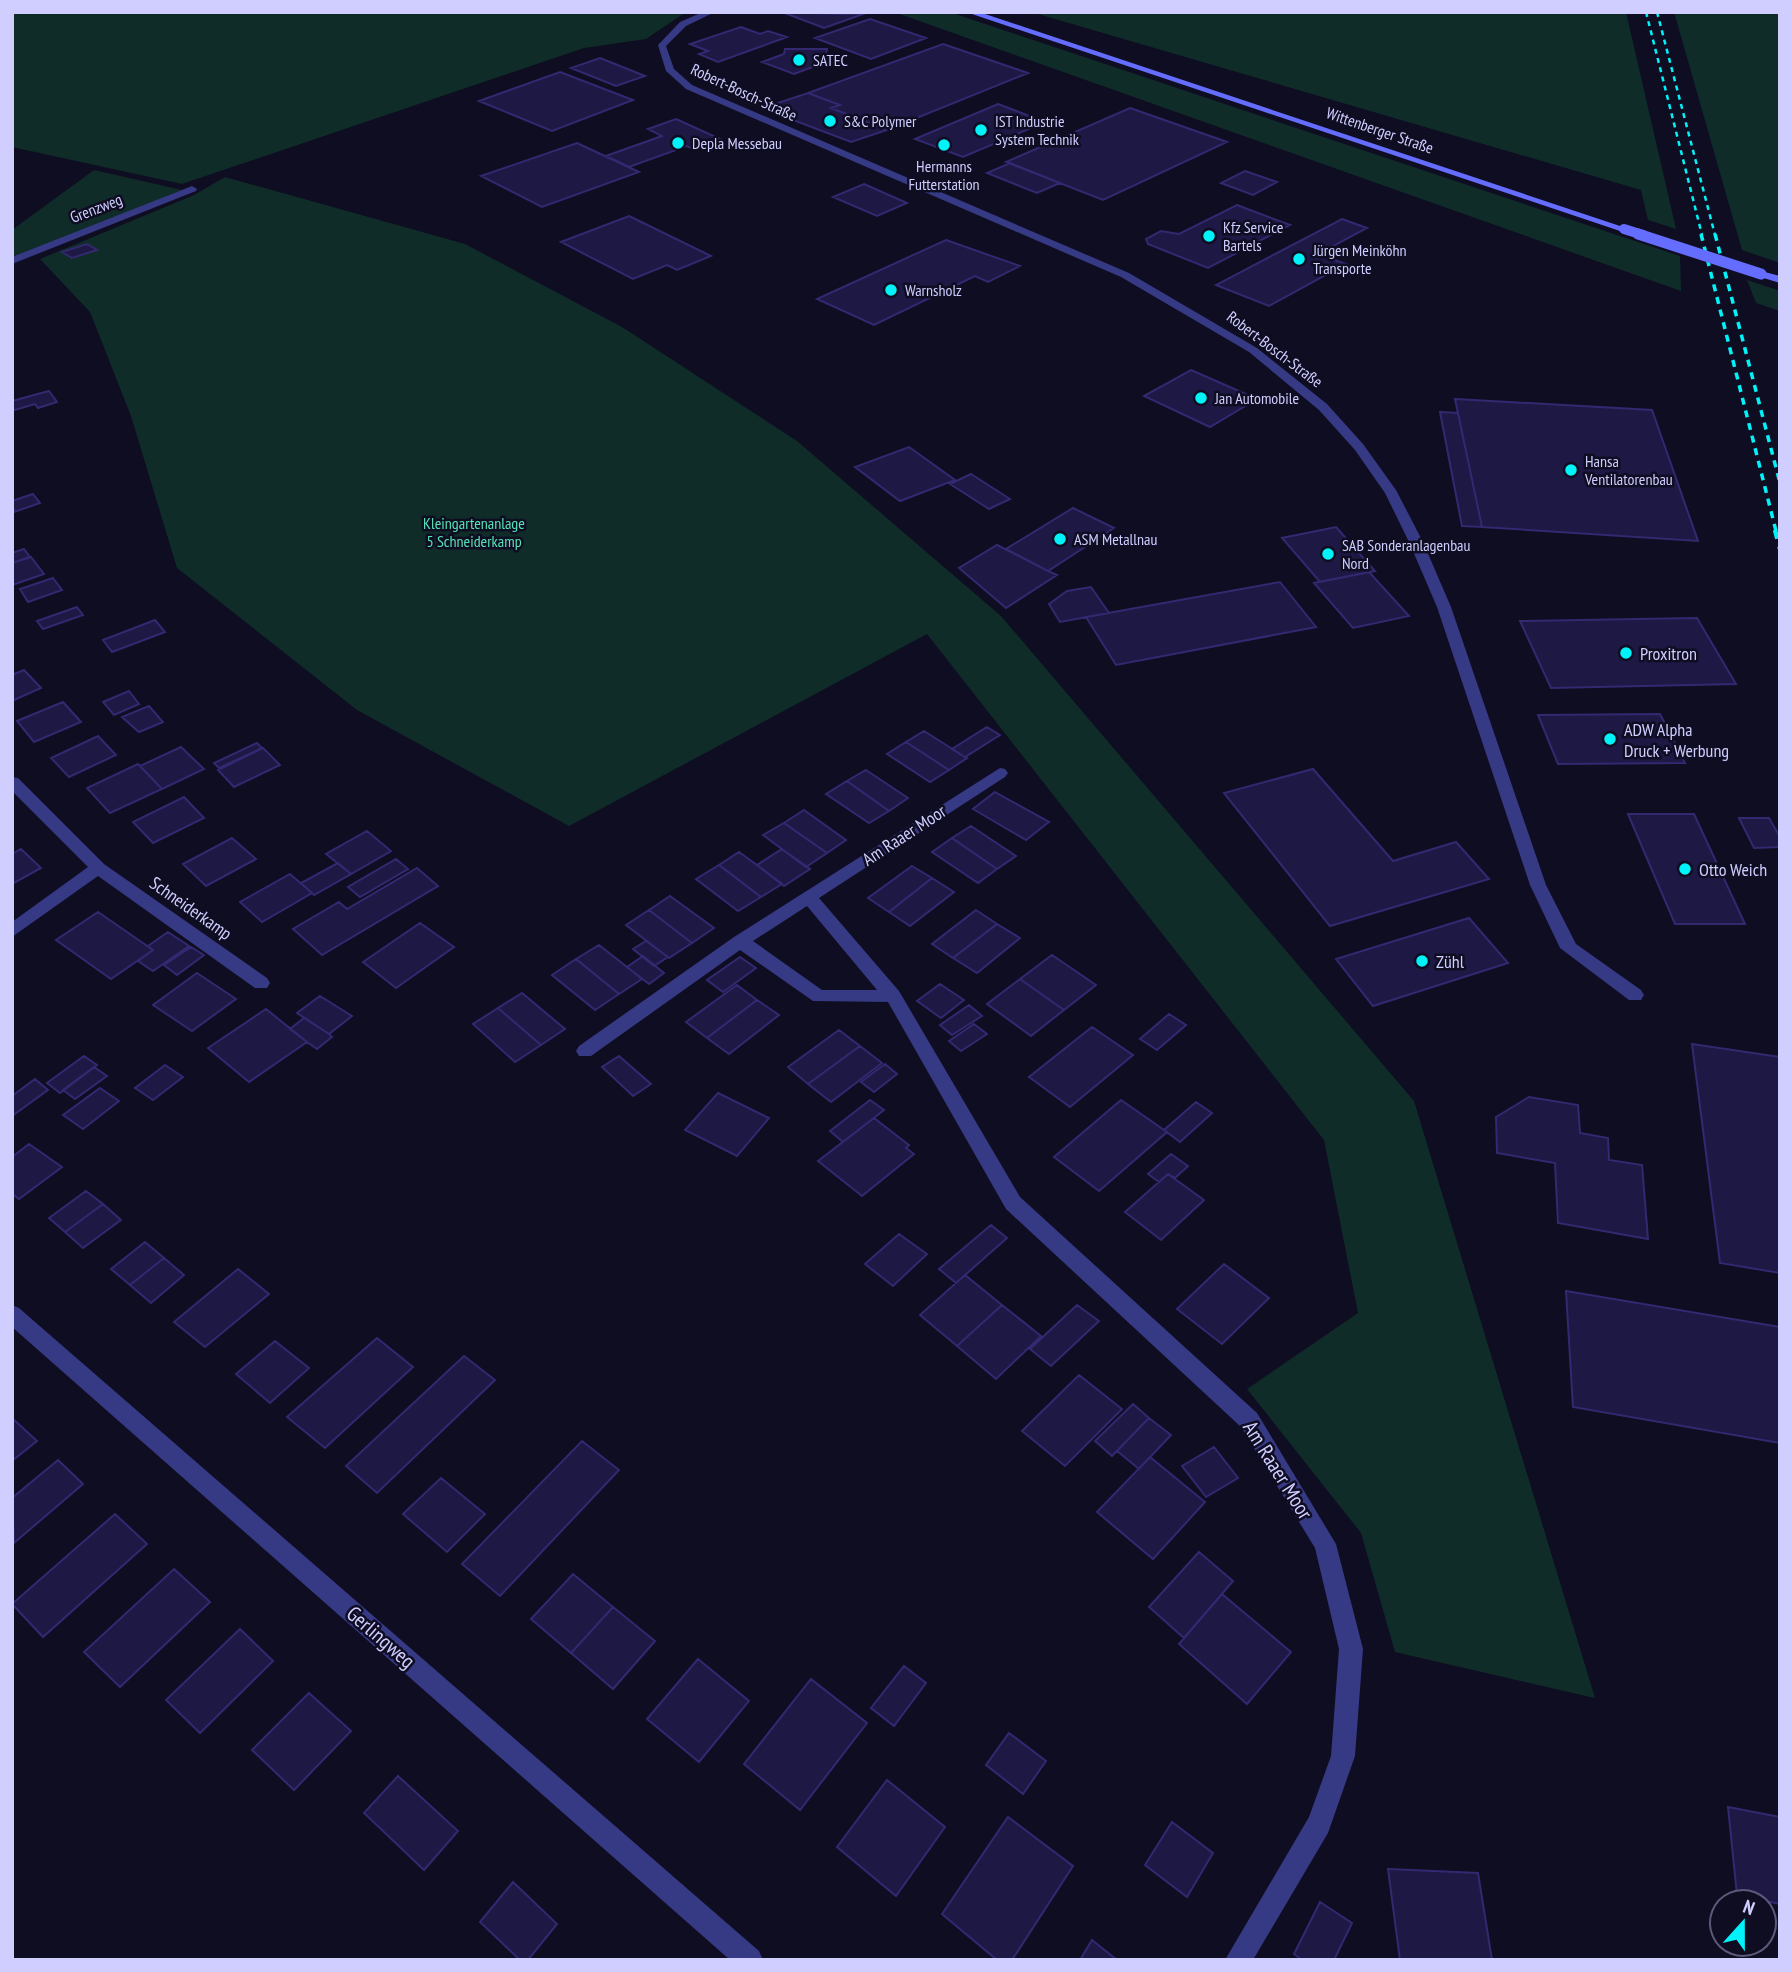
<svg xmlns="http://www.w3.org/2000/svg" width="1792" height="1972" viewBox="0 0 1792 1972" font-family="'PT Sans Narrow',sans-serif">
<rect width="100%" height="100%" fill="#0f0d22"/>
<path fill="#0f2c29" d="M12,12H686L646,39L584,48L182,184L12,147Z
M894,12H949L1680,256L1681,291Z
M1031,12H1626L1676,229L1648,220L1641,190Z
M1674,12H1780V263L1742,250Z
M94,170L182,190L12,260V230Z
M225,177L465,244L622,327L797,441L1001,616L1414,1101L1595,1698L1395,1652L1361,1533L1247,1389L1358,1313L1324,1140L927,634L569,826L357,710L177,568L131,416L90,312L40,259L194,195Z
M1747,280L1780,291V311L1756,303Z"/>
<path fill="#1d1844" stroke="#322971" stroke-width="2" d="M782,12L845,14L866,13L824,28Z
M870,19L926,38L871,59L815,38Z
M741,27L760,34L768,31L787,37L718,62L699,54L708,51L690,44Z
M943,44L1028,73L887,130L831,108L840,105L808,93Z
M785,49H827L826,54L837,58L794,74L762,62L784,54Z
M600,58L645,76L616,86L571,68Z
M560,72L633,100L552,131L479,101Z
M808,93L840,105L831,108L887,130L851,142L772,112V105Z
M998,104L1045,122L963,157L915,139Z
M1130,108L1227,142L1103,200L1006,162Z
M676,119L720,139L693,149L687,146L629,167L606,156L662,136L648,129Z
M577,143L639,172L542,207L481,176Z
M1010,163L1060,183L1037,193L987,173Z
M1245,171L1277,182L1253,195L1221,183Z
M864,184L907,203L877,216L833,197Z
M1237,205L1290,225L1208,268L1148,244L1146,239L1161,231L1179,234Z
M629,216L711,256L677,270L667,265L633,279L561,242Z
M1342,219L1367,228L1318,254L1346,264L1269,306L1216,285Z
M946,240L1020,266L988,282L975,276L874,325L817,299Z
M87,244L97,250L72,258L62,252Z
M1191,370L1257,399L1210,427L1144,396Z
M49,391L57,402L38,408L35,404L15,410L12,408V401Z
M1455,399L1652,410L1698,541L1482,527Z
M1440,412L1458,413L1482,527L1462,526Z
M909,447L955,480L900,501L855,467Z
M971,474L1010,499L989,509L950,484Z
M33,494L40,503L14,512L12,501Z
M1073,508L1114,528L1048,571L1006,549Z
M1336,527L1375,571L1320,582L1282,538Z
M997,545L1048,571L1057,575L1006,608L959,568Z
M24,549L30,557L12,563V553Z
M31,557L44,574L12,585V563Z
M1369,572L1409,616L1353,628L1314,583Z
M53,578L62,590L28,602L20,589Z
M1280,582L1316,627L1116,665L1086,617Z
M1091,587L1109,613L1060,622L1049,604L1067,591Z
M77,607L83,615L43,629L37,621Z
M1697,618L1736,684L1551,688L1520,621Z
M155,620L165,632L112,652L103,640Z
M24,670L41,688L12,701V675Z
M129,691L139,704L114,715L103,702Z
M63,702L81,722L34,742L17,721Z
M149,706L163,722L139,732L122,717Z
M1660,714L1685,763L1558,764L1538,715Z
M987,727L1000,735L965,757L952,749Z
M924,731L965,757L967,758L949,770L906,742Z
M98,736L116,755L69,777L51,758Z
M906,742L949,770L930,782L887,754Z
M257,743L262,748L219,768L214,763Z
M181,747L204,769L162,789L140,766Z
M263,748L280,765L234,787L218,770Z
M138,764L162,789L110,813L87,788Z
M1313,769L1393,861L1456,842L1489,879L1330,926L1224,793Z
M866,770L908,798L889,811L847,781Z
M847,781L889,811L869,823L826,794Z
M995,792L1049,822L1026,840L973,809Z
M184,797L204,818L153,843L133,822Z
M804,810L846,840L827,853L784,823Z
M1628,814H1694L1745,924H1675Z
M1739,818H1769L1780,837V847L1754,848Z
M784,823L827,853L806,867L763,835Z
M971,826L1016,856L997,869L952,838Z
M367,831L391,851L351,874L326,854Z
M232,838L256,859L206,886L183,864Z
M952,838L997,869L978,883L932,852Z
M21,849L41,868L12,884V854Z
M782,849L810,869L784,886L757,865Z
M739,852L757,865L782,884L761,897L719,865Z
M396,859L408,869L360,897L348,887Z
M338,863L351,874L314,895L301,883Z
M719,865L761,897L738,911L696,879Z
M912,866L932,878L889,912L868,898Z
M417,868L438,886L322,955L293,929L339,902L347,909Z
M290,874L312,893L262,922L240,902Z
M932,878L954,892L910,926L889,912Z
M670,896L714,928L692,943L649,910Z
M649,910L692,943L669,958L626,925Z
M976,910L997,924L953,958L932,944Z
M98,912L153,950L111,979L56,940Z
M1469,918L1508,963L1373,1006L1336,959Z
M420,923L454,947L396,988L363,962Z
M997,924L1020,938L977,973L953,958Z
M168,932L189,946L153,971L138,961L153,950L148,946Z
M646,941L668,957L654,966L633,949Z
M599,945L627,967L642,979L619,994L576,959Z
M191,947L204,955L177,975L164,965Z
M1052,955L1096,985L1064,1010L1020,979Z
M643,956L664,973L649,984L627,967Z
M740,957L756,968L723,992L707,980Z
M576,959L619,994L595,1010L552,975Z
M197,973L236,999L192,1031L153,1005Z
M1020,979L1064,1010L1031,1036L987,1004Z
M940,984L964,1000L941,1018L917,1001Z
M737,985L757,1000L707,1038L686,1022Z
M522,993L565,1029L541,1045L498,1008Z
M320,996L352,1016L329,1034L297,1013Z
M757,1000L779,1015L729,1054L707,1038Z
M969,1005L982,1016L952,1035L940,1025Z
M498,1008L541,1045L515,1062L473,1024Z
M266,1009L307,1042L249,1082L208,1048Z
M1169,1014L1186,1025L1157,1050L1140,1039Z
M304,1018L329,1034L332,1037L317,1049L307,1042L290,1029Z
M974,1024L987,1034L961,1051L949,1041Z
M1092,1027L1133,1055L1070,1107L1029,1077Z
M839,1030L860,1046L808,1084L788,1067Z
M1692,1044L1780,1057V1273L1720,1263Z
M860,1046L882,1063L831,1102L808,1084Z
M84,1056L97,1065L60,1093L47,1083Z
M619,1056L651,1084L633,1096L602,1067Z
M885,1064L897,1074L874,1092L861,1082Z
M165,1065L183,1077L153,1100L135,1088Z
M94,1067L107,1076L75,1099L63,1090Z
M35,1079L48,1090L12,1116V1096Z
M100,1088L119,1101L83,1129L63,1115Z
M718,1093L769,1118L737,1156L685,1130Z
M1529,1097L1578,1105L1580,1133L1608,1138L1609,1160L1642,1165L1648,1239L1558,1223L1555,1163L1497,1153L1496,1117Z
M870,1100L884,1110L843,1142L830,1131Z
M1121,1100L1167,1132L1099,1191L1054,1157Z
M1196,1102L1212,1113L1180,1142L1164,1130Z
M874,1118L909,1145L906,1148L914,1154L862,1196L818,1161Z
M29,1144L62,1167L19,1199L12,1194V1157Z
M1171,1154L1188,1166L1175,1178L1168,1174L1159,1182L1148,1174Z
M1168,1174L1204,1200L1161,1240L1125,1212Z
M86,1191L103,1204L65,1232L49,1218Z
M103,1204L121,1220L83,1248L65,1232Z
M991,1225L1007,1238L956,1283L939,1269Z
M899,1234L927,1254L893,1286L865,1264Z
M145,1242L164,1258L130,1285L111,1269Z
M164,1258L184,1275L151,1303L130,1285Z
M1224,1264L1269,1298L1222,1344L1177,1309Z
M238,1269L269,1294L205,1347L174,1322Z
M965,1275L1002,1305L957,1346L920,1315Z
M1566,1291L1780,1327V1443L1573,1407Z
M1002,1305L1041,1336L996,1379L957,1346Z
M1077,1305L1099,1321L1051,1366L1030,1349Z
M377,1338L413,1367L325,1448L287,1417Z
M275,1341L309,1368L270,1403L236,1374Z
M464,1356L495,1380L377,1493L346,1466Z
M1079,1375L1122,1409L1065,1466L1022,1431Z
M1133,1404L1149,1418L1112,1456L1095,1441Z
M12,1418L37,1441L12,1461Z
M1149,1418L1171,1435L1139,1469L1117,1451Z
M582,1441L619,1470L500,1596L462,1564Z
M1214,1447L1238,1478L1206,1497L1182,1466Z
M1150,1457L1205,1502L1153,1559L1097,1512Z
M58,1460L83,1484L14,1543L12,1498Z
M441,1478L485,1514L447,1552L403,1514Z
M115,1514L147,1544L43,1637L12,1604Z
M1199,1552L1233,1581L1184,1638L1149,1607Z
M174,1569L210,1602L120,1687L84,1652Z
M573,1574L613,1607L571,1653L531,1619Z
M1222,1594L1291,1652L1247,1704L1179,1644Z
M613,1607L655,1641L613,1689L571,1653Z
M240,1629L273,1661L200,1733L166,1700Z
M698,1659L749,1701L699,1762L647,1719Z
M904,1666L926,1683L894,1726L871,1708Z
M811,1679L867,1723L800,1810L744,1764Z
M309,1693L351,1731L294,1790L252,1750Z
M1009,1733L1046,1761L1023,1794L986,1765Z
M398,1776L458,1831L424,1870L364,1813Z
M887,1780L945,1827L896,1896L837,1847Z
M1728,1807L1780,1817V1904L1737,1895Z
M1008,1817L1073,1866L1012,1960H997L942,1914Z
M1172,1822L1213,1853L1187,1897L1145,1865Z
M1388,1869L1478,1873L1492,1960H1400Z
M513,1882L557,1924L528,1960H520L480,1922Z
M1320,1902L1352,1923L1334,1960H1302L1294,1954Z
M1092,1940L1117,1960H1080Z"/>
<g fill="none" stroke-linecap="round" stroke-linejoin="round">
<path fill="#363983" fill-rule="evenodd" d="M703,12H715L686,26L666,46L674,69L692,85L1129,273L1257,348L1327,404L1363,444L1396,490L1423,542L1451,607L1546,885L1576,944L1641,990L1644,995L1641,1000H1629L1560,948L1530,885L1437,607L1409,542L1385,493L1355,450L1319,410L1249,352L1121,277L686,89L666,71L658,45L680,22Z
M192,186L197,189L196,191L12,264V257Z
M1000,768L1005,769L1008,773L1005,777L819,898L899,991L1020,1197L1257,1413L1336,1544L1363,1649L1355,1756L1328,1833L1253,1960H1225L1309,1817L1331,1756L1339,1649L1315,1548L1241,1427L1006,1209L888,1002L813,1001L740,950L591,1056H579L576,1051L579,1046L734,937ZM807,906L877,990H822L753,941Z
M12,777L18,778L104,864L267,978L270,983L267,988H255L98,876L12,937V922L88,867L12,791Z
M12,1305L19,1308L759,1951L763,1960H730L12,1327Z"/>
<path fill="#656dff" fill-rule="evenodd" d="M966,12H979L1629,229L1620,231Z
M1761,271L1780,276V283L1757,276V272Z"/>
<path stroke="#00f3f9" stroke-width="2.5" stroke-dasharray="5 4.5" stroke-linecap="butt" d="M1646,12L1702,235
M1657,12L1715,235"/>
<path stroke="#00f3f9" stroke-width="3.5" stroke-dasharray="7 6" stroke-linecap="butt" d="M1701,234L1776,531
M1715,234L1780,483"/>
<path stroke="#00f3f9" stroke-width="4.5" stroke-dasharray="9 8" stroke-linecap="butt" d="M1775,530L1780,549"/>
<path stroke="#656dff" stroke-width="10" d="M1624,229L1643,235"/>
<path stroke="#656dff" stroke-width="11" d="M1638,234L1761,274"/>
</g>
<g fill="#00f3f9" stroke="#0f0d22" stroke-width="2.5">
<circle cx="799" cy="60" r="7"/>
<circle cx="830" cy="121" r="7"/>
<circle cx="981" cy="130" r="7"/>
<circle cx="678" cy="143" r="7"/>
<circle cx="944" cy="145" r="7"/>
<circle cx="1209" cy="236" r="7"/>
<circle cx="1299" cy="259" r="7"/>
<circle cx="891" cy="290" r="7"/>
<circle cx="1201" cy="398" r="7"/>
<circle cx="1571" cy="470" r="7"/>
<circle cx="1060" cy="539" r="7"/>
<circle cx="1328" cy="554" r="7"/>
<circle cx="1626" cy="653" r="7"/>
<circle cx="1610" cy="739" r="7"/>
<circle cx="1685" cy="869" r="7"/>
<circle cx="1422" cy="961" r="7"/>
</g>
<g text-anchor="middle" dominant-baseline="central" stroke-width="5" stroke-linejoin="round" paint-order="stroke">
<g font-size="16" fill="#cfceff" stroke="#0f0d22" text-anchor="start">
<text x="813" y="60">SATEC</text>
<text x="844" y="121">S&amp;C Polymer</text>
<text x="995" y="121">IST Industrie<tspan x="995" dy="18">System Technik</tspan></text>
<text x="692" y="143">Depla Messebau</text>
<text x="944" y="166" text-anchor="middle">Hermanns<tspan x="944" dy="18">Futterstation</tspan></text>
<text x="1223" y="227">Kfz Service<tspan x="1223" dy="18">Bartels</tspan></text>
<text x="1313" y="250">Jürgen Meinköhn<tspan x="1313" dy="18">Transporte</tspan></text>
<text x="905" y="290">Warnsholz</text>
<text x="1215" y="398">Jan Automobile</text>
<text x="1585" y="461">Hansa<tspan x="1585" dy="18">Ventilatorenbau</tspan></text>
<text x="1074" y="539">ASM Metallnau</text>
<text x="1342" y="545">SAB Sonderanlagenbau<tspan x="1342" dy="18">Nord</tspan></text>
</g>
<g font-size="16" fill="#cfceff" stroke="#0f0d22">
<text transform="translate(744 92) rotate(25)">Robert-Bosch-Straße</text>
<text transform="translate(1380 130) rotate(19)">Wittenberger Straße</text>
<text transform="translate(96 208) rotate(-21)">Grenzweg</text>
<text transform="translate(1275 349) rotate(37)">Robert-Bosch-Straße</text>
</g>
<g font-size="16" fill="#55e3b5" stroke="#0f0d22">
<text x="474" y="523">Kleingartenanlage<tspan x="474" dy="18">5 Schneiderkamp</tspan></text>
</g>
<g font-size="18" fill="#cfceff" stroke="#0f0d22" text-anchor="start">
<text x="1640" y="653">Proxitron</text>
<text x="1624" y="729">ADW Alpha<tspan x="1624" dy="21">Druck + Werbung</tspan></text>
<text x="1699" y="869">Otto Weich</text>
<text x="1436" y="961">Zühl</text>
</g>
<g font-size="18" fill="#cfceff" stroke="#0f0d22">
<text transform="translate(904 835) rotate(-33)">Am Raaer Moor</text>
<text transform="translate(191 908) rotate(35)">Schneiderkamp</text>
</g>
<g font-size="21" fill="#cfceff" stroke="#0f0d22">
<text transform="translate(1278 1470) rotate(58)">Am Raaer Moor</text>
<text transform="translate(381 1637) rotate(41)">Gerlingweg</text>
</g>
</g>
<rect width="1792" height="1972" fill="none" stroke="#cfceff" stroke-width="28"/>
<g transform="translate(1743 1923) rotate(21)"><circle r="33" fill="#0f0d22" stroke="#5c5a7a" stroke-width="2"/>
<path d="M0-5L12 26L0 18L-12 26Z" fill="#00f3f9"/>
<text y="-10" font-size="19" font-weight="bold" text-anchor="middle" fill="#cfceff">N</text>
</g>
</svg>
